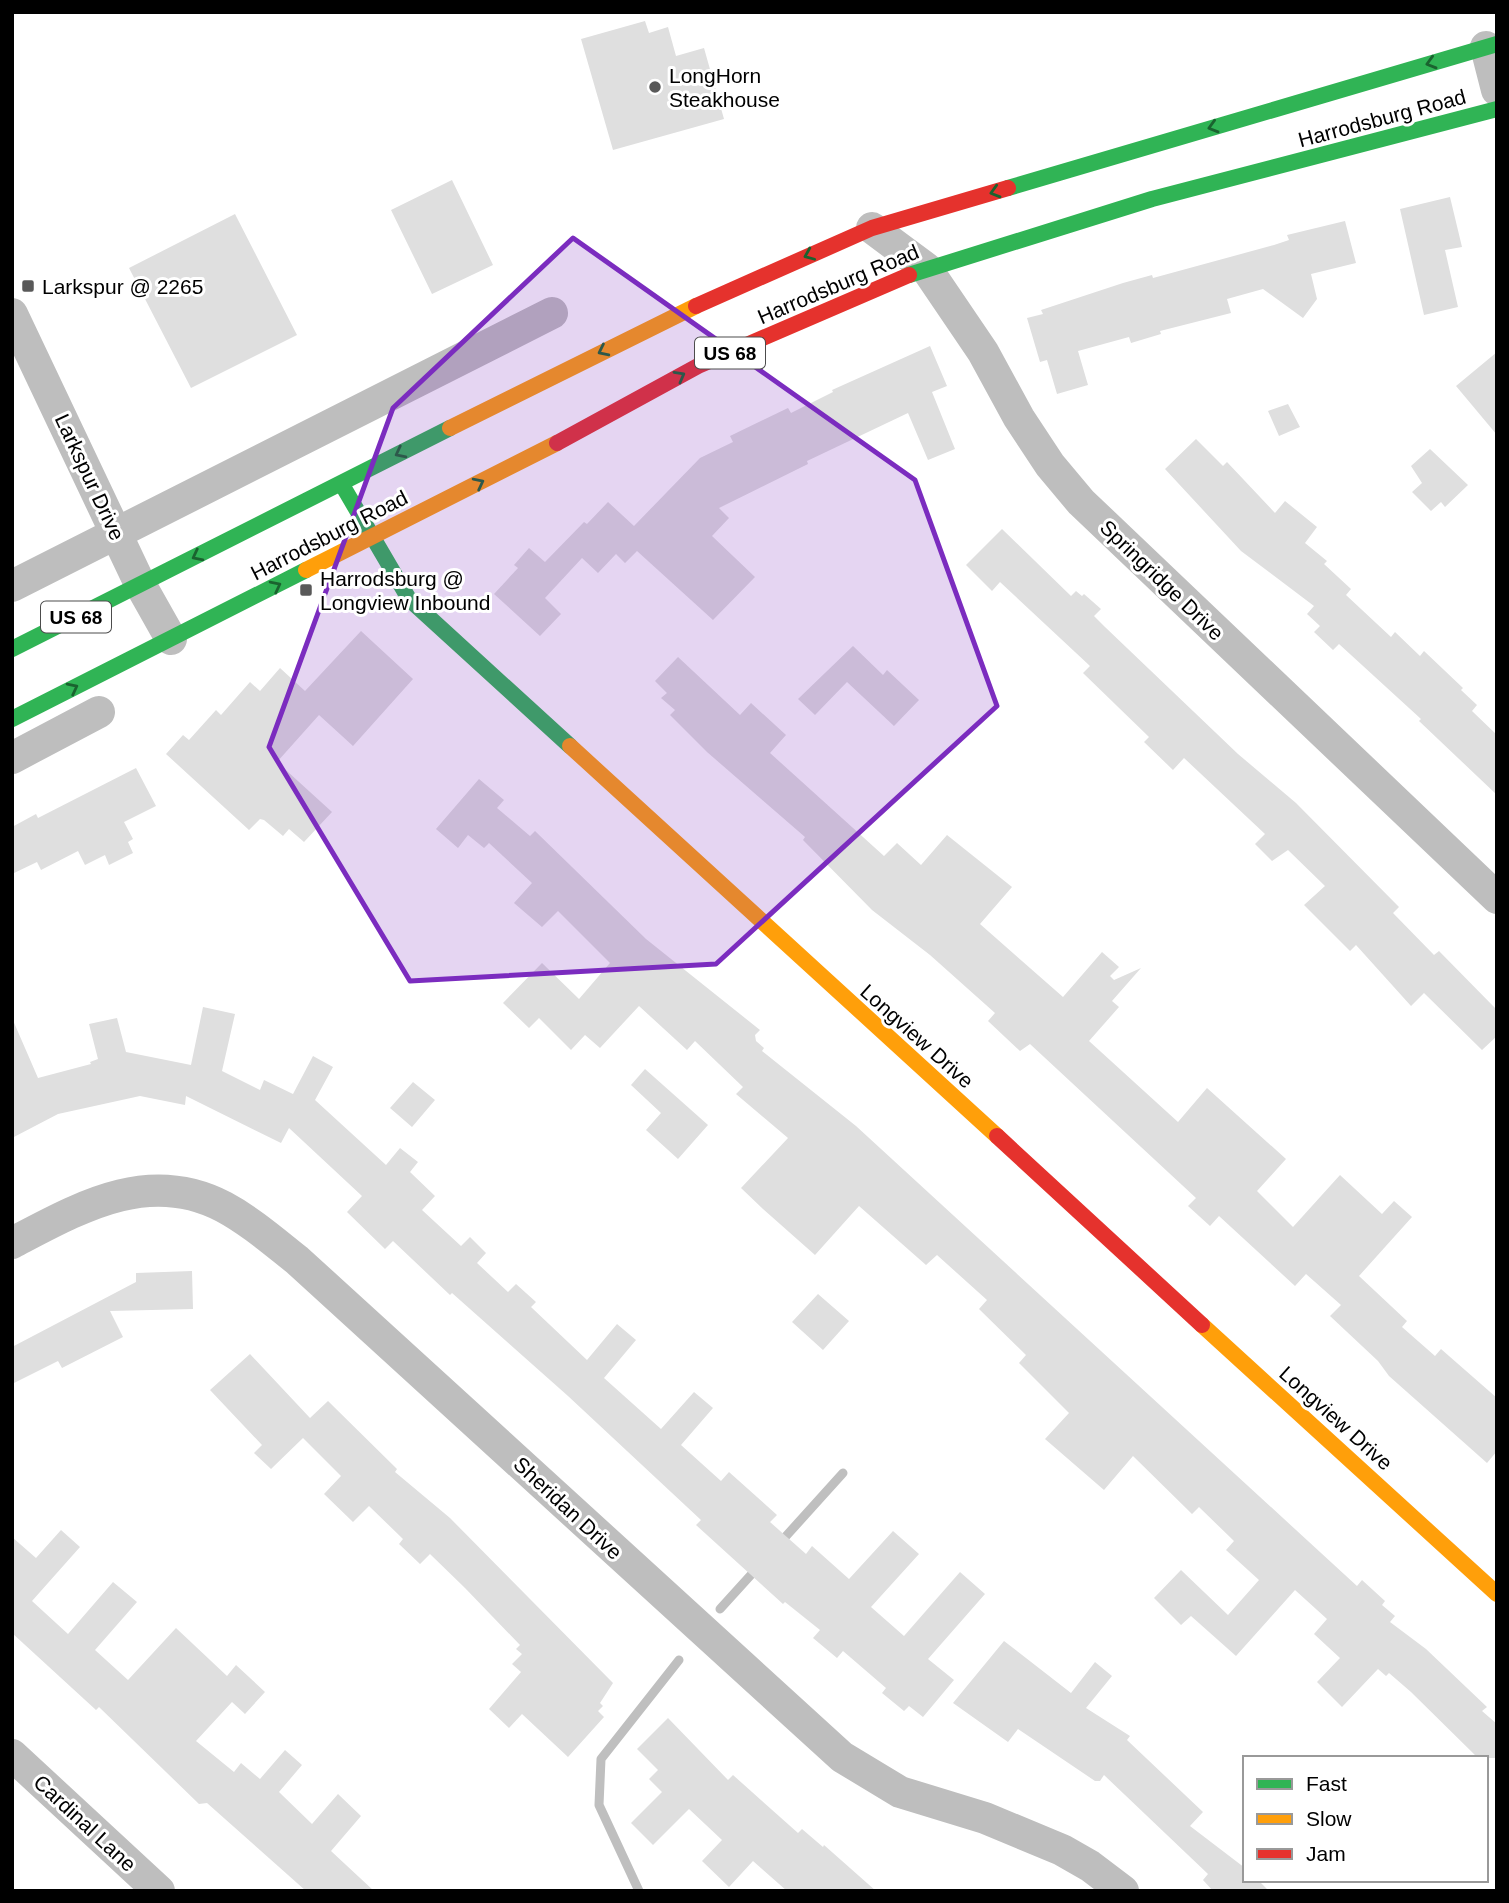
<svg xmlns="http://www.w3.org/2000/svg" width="1509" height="1903" viewBox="0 0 1509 1903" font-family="Arial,sans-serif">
<rect width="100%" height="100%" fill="#fff"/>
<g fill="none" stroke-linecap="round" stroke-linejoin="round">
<path stroke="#bfbfbf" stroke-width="9" d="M778,1545L843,1473
M720,1609L759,1566
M639,1891L599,1805L601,1759L679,1660"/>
</g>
<path fill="#dfdfdf" d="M645,21L649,33L668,27L676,56L704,48L724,119L613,150L581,39Z
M452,180L493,265L432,294L391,210Z
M1450,197L1462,247L1445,250L1458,307L1424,315L1400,209Z
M235,214L297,335L191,388L129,268Z
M1345,221L1356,263L1311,274L1317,299L1303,318L1263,289L1227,299L1231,313L1160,331L1161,334L1131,343L1129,337L1078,351L1088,385L1057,394L1047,360L1040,362L1027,318L1043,314L1041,310L1123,283L1152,275L1153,278L1274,245L1289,240L1287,235Z
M930,346L947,386L932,392L955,449L928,460L908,413L807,461L808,464L719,508L729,518L712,536L755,577L713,620L637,551L625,563L616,554L598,573L582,558L545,598L561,614L540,636L494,594L518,568L514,565L529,548L545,562L584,522L587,524L608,502L634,526L700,458L733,442L730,436L788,408L791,413L833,392L832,390Z
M1497,352V435L1456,386Z
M1288,404L1300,427L1279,436L1268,411Z
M1196,439L1223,466L1227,462L1275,513L1285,501L1317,527L1305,543L1327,561L1324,564L1351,589L1346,595L1391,637L1395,632L1420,656L1424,651L1463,688L1461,690L1477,705L1472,711L1497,735V795L1419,721L1421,719L1339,644L1333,650L1314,632L1320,626L1307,614L1314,606L1241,551L1165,469Z
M1430,449L1468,485L1445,507L1441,502L1431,511L1412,492L1422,483L1411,466Z
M1002,529L1071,596L1076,591L1082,596L1084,594L1101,609L1094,616L1105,627L1238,754L1296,803L1399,907L1393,913L1434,955L1439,951L1497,1010V1036L1482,1050L1424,993L1411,1006L1356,945L1350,951L1304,905L1325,886L1288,850L1272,861L1255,844L1265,834L1184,758L1173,770L1144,742L1149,737L1083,673L1090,666L1000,582L992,591L966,565Z
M361,631L413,679L353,746L319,715L277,762L332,812L304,842L289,829L283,836L264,820L260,819L249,830L166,754L183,735L189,740L216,710L221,715L250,682L260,691L280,668L305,691Z
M853,646L883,675L887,670L919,700L894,726L847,682L815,715L798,699Z
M678,657L740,715L751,703L786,735L770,753L884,856L897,843L921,865L947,835L1012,887L980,924L1063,997L1102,952L1119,967L1110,976L1114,980L1141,968L1112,1001L1119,1007L1089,1041L1178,1122L1207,1088L1286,1159L1257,1191L1293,1227L1340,1175L1382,1214L1394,1201L1412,1217L1359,1276L1407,1321L1402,1327L1435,1356L1441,1349L1497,1398V1451L1487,1463L1389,1376L1378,1361L1330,1316L1341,1305L1306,1274L1295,1286L1219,1216L1210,1226L1188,1206L1196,1198L1030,1044L1020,1051L988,1021L995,1013L930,955L872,910L803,840L805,837L707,752L670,715L675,710L661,698L667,693L655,681Z
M136,768L156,806L124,822L133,839L128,842L133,853L109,865L105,855L85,865L78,851L41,870L37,862L12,874V827L36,814L38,818Z
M479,779L504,800L497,808L530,836L535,831L646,939L760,1030L755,1035L756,1041L764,1048L762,1051L856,1126L1357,1586L1362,1580L1385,1601L1382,1605L1395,1616L1390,1622L1426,1649L1487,1707L1482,1711L1497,1724V1758H1478L1411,1692L1389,1673L1386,1676L1378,1669L1342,1707L1317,1682L1340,1658L1314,1634L1327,1619L1295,1590L1236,1656L1191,1616L1181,1625L1154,1598L1181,1570L1228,1615L1259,1580L1226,1550L1234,1541L1199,1507L1192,1514L1133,1456L1104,1490L1045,1439L1069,1413L1019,1363L1026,1355L979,1309L987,1300L937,1255L926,1265L859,1206L815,1255L763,1209L741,1188L788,1138L736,1094L743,1087L695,1041L687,1050L639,1006L600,1048L585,1035L571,1050L539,1018L529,1028L503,1003L542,963L579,999L610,963L558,911L542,927L514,903L532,883L489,843L484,848L468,835L458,848L436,829Z
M203,1007L235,1014L222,1071L260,1090L264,1080L293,1094L313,1056L333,1067L315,1100L386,1165L400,1148L418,1162L410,1172L435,1196L422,1210L461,1246L470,1237L486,1253L477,1263L508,1292L516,1284L536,1302L531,1307L587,1360L617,1324L636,1340L604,1378L661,1429L694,1392L713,1408L681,1445L721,1481L729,1472L777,1515L770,1522L806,1554L812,1546L849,1579L893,1531L919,1554L871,1607L904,1636L960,1572L985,1594L928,1659L954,1680L923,1717L909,1706L904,1711L882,1693L886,1688L843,1651L837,1658L813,1638L820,1630L785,1602L783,1604L696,1525L701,1520L568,1396L452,1293L450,1295L393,1241L385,1249L347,1212L362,1196L289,1128L281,1143L186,1096L185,1105L140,1096L58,1114L12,1138V1018L38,1078L91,1064L90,1062L98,1059L89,1024L117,1018L126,1052L191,1065Z
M645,1069L708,1125L678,1159L646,1130L661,1113L631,1085Z
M413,1082L435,1100L412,1127L390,1108Z
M192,1271L193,1309L110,1311L123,1337L62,1368L58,1361L12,1384V1347L136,1282V1273Z
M818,1294L849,1321L823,1350L792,1322Z
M250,1354L310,1418L328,1401L397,1469L395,1472L450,1518L613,1683L600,1703L603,1706L598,1711L604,1717L568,1757L522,1714L509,1728L489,1709L521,1672L512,1664L522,1654L516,1649L520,1645L465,1588L430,1554L420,1564L399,1544L403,1539L369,1506L353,1522L324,1494L341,1476L303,1438L271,1469L254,1453L262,1445L210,1390Z
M61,1530L80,1547L32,1601L68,1634L113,1582L137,1602L95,1650L128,1680L176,1628L227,1676L236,1665L265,1692L245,1714L232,1702L196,1741L234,1772L241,1763L260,1779L285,1750L302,1765L279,1792L312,1824L338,1794L361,1816L331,1851L374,1891H306L207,1803L199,1804L99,1707L96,1710L12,1633V1537L36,1558Z
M1004,1641L1071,1693L1095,1662L1112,1676L1086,1708L1130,1736L1127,1740L1203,1812L1190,1826L1245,1868V1880H1258L1269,1891H1213L1203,1880L1208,1874L1104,1775L1100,1781H1095L1018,1729L1008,1742L953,1703Z
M668,1718L728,1780L733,1775L798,1833L802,1829L823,1847L824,1845L876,1891H787L753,1861L729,1887L702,1861L722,1840L689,1809L653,1845L631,1823L662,1792L649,1779L658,1770L637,1749Z"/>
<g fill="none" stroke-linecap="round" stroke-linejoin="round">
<path stroke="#bebebe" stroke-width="32" d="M1486,47L1497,90
M872,228L926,268L983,352L1019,418L1050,465L1081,502L1497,898
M12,314L140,584L171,639
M12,586L552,313
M12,758L99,712
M12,1243C79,1208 148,1167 224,1207C250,1221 273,1241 297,1260L842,1757L900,1792L985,1818L1062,1850L1090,1866L1123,1891
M12,1755L159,1891"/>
<path stroke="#30b455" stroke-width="16" d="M1008,188L1497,44
M909,275L1152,199L1497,109
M341,483L409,599L570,746
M12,649L450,428
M12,719L306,570"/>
<path stroke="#ff9f0a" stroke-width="16" d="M450,428L696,306
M306,570L557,443
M570,746L997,1136
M1202,1325L1497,1594"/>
<path stroke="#e5322d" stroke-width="16" d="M696,306L872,228L1008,188
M557,443L698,366L909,275
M997,1136L1202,1325"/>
</g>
<defs><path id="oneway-chevron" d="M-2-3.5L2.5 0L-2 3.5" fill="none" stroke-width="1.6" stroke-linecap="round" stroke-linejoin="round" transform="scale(1.75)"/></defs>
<g stroke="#1a632f">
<use href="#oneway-chevron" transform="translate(1431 63) rotate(164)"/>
<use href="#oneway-chevron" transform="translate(1213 127) rotate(164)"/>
<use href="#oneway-chevron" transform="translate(995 192) rotate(164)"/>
<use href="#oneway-chevron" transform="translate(809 255) rotate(157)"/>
<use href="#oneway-chevron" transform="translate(603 351) rotate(154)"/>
<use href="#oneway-chevron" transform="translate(680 376) rotate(-29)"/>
<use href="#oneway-chevron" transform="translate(400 453) rotate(153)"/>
<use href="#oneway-chevron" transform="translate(479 483) rotate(-27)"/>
<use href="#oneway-chevron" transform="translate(197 556) rotate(153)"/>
<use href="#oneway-chevron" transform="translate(276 586) rotate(-27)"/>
<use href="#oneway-chevron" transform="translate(73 688) rotate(-27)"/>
</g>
<path fill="#7b2cbf" fill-opacity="0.2" stroke="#7b2cbf" stroke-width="5" stroke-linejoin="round" d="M573,238L915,480L997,706L716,964L410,981L269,747L393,408Z"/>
<g fill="#595959" stroke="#fff" stroke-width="2.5">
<circle cx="655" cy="87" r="7"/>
<rect x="21" y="279" width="14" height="14" rx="3.5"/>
<rect x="299" y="583" width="14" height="14" rx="3.5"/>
</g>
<g text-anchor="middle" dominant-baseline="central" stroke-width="6" stroke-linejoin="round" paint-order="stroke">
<g fill="#fff" stroke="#4c4c4c" stroke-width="2">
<rect x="695" y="337.5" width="70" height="31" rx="5"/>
<rect x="41" y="601.5" width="70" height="31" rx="5"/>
</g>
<g font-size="19" font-weight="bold" fill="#000">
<text x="730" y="353">US 68</text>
<text x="76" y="617">US 68</text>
</g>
<g font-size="21" fill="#000" stroke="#fff" text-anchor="start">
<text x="669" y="75">LongHorn<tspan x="669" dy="24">Steakhouse</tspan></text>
<text x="42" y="286">Larkspur @ 2265</text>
<text x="320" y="578">Harrodsburg @<tspan x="320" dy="24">Longview Inbound</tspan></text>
</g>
<g font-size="21" fill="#000" stroke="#fff">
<text transform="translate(1382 118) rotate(-15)">Harrodsburg Road</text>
<text transform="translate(838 284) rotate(-23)">Harrodsburg Road</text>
<text transform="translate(90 477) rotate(65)">Larkspur Drive</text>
<text transform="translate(329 535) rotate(-27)">Harrodsburg Road</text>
<text transform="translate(1162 580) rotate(44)">Springridge Drive</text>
<text transform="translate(917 1036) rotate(42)">Longview Drive</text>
<text transform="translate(1336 1418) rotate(42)">Longview Drive</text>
<text transform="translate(568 1508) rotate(43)">Sheridan Drive</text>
<text transform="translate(85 1823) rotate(43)">Cardinal Lane</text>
</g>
</g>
<rect width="1509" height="1903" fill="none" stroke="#000000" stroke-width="28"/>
<rect x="1243" y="1756" width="245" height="126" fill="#ffffff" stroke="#999999" stroke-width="2"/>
<rect x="1257" y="1779" width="35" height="10" fill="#30b455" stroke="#999999" stroke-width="2"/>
<text x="1306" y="1791" font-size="21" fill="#000000">Fast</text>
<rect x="1257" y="1814" width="35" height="10" fill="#ff9f0a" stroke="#999999" stroke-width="2"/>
<text x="1306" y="1826" font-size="21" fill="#000000">Slow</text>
<rect x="1257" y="1849" width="35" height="10" fill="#e5322d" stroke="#999999" stroke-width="2"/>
<text x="1306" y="1861" font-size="21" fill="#000000">Jam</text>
</svg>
